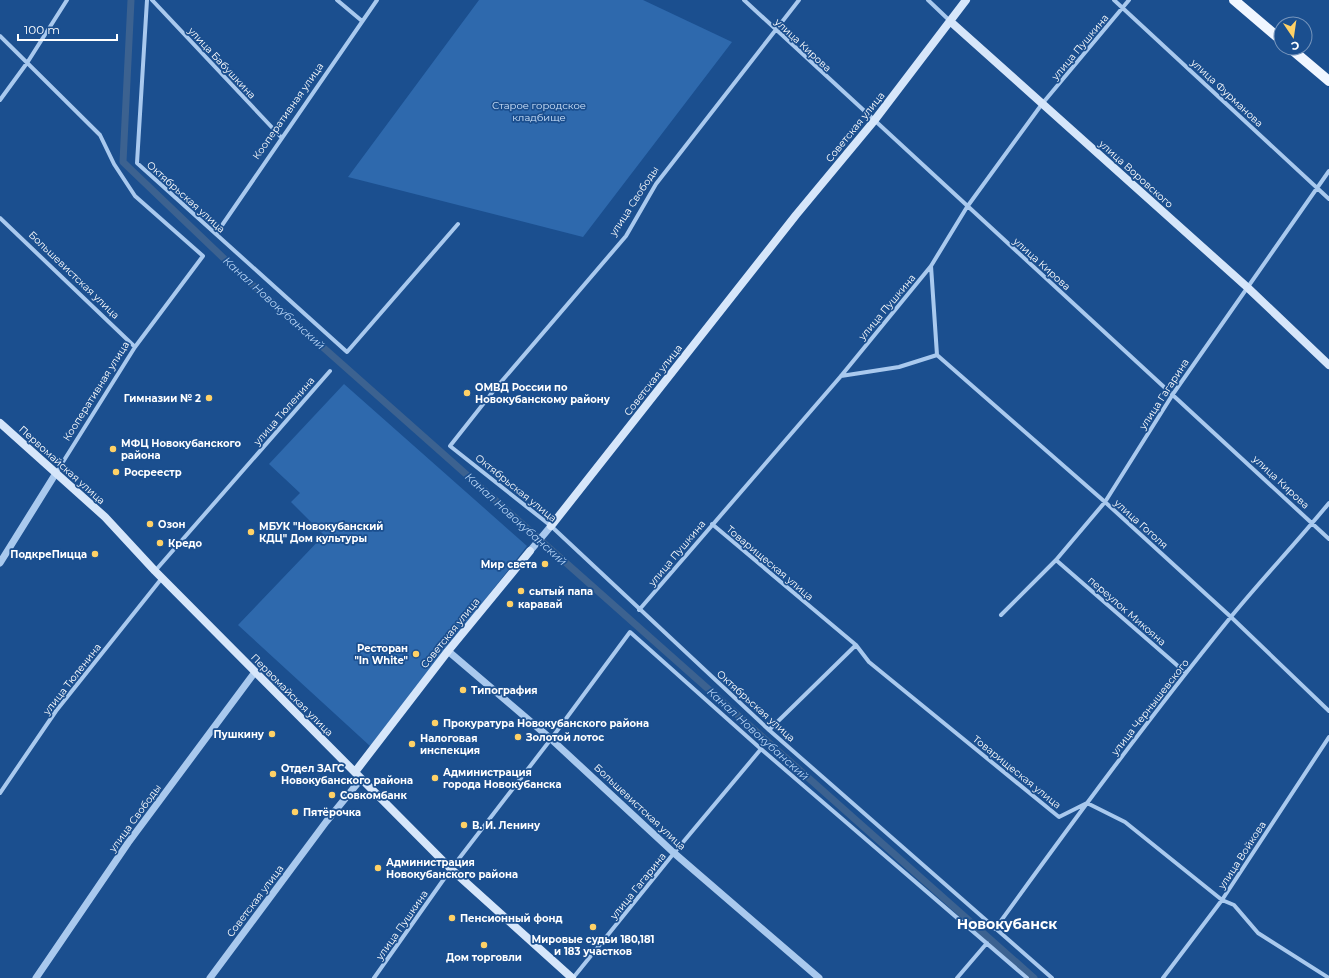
<svg xmlns="http://www.w3.org/2000/svg" width="1329" height="978" viewBox="0 0 1329 978" font-family="Montserrat,sans-serif">
<rect width="100%" height="100%" fill="#1b4f8f"/>
<path fill="#2e69ad" d="M479,0H643L732,42L583,237L348,177Z
M344,384L527,546L370,746L238,625L324,535L291,502L300,493L269,464Z"/>
<g fill="none" stroke-linecap="round" stroke-linejoin="round">
<path stroke="#3c6290" stroke-width="7" d="M131,0L123,162L237,271L1034,978"/>
<path stroke="#a9c9ee" stroke-width="4" d="M147,0L137,163L347,352L458,224
M152,0L281,137
M337,0L362,21
M744,0L1329,539
M799,0L656,184L626,236L495,389L450,446L551,526L769,730L1052,978
M928,0L950,21
M1114,0L1329,199
M0,36L100,135L114,164L135,196L203,256L135,347L56,473
M0,100L27,63L67,0
M0,218L135,347
M216,234L377,0
M931,266L937,355
M841,376L899,367L937,355L1105,502L1231,617L1329,711
M712,524L856,645L869,662L1059,817L1087,803L1125,822L1222,900L1234,905L1258,933L1329,978
M1056,560L1186,673
M155,571L330,371
M639,610L841,376L931,266L967,207L1042,104L1129,0
M1001,615L1056,560L1105,502L1173,394L1329,171
M769,730L856,645
M0,793L56,711L162,578
M995,929C1071,824 1148,719 1230,618C1262,579 1297,542 1329,503
M374,978L451,869L551,739L630,632L761,749L1027,978
M573,978L674,853L761,749
M957,978L987,943
M1163,978L1222,900L1329,737"/>
<path stroke="#a9c9ee" stroke-width="7" d="M530,551L551,526
M0,563L56,473
M448,651L551,739L674,853L819,978
M36,978L128,843L255,672
M210,978L326,822L361,779"/>
<path stroke="#d6e6fa" stroke-width="8" d="M951,22L1247,287L1329,365
M0,423L105,517L155,571L451,869L572,978
M551,526L796,215L874,121L966,0
M355,772L448,651L530,551"/>
<path stroke="#f0f6ff" stroke-width="10" d="M1234,0L1281,40
M1290,48L1329,81"/>
</g>
<g fill="#ffd166" stroke="#1b4f8f" stroke-width="1.5">
<circle cx="467" cy="393" r="4"/>
<circle cx="209" cy="398" r="4"/>
<circle cx="113" cy="449" r="4"/>
<circle cx="116" cy="472" r="4"/>
<circle cx="150" cy="524" r="4"/>
<circle cx="251" cy="532" r="4"/>
<circle cx="160" cy="543" r="4"/>
<circle cx="95" cy="554" r="4"/>
<circle cx="545" cy="564" r="4"/>
<circle cx="521" cy="591" r="4"/>
<circle cx="510" cy="604" r="4"/>
<circle cx="416" cy="654" r="4"/>
<circle cx="463" cy="690" r="4"/>
<circle cx="435" cy="723" r="4"/>
<circle cx="272" cy="734" r="4"/>
<circle cx="518" cy="737" r="4"/>
<circle cx="412" cy="744" r="4"/>
<circle cx="273" cy="774" r="4"/>
<circle cx="435" cy="778" r="4"/>
<circle cx="332" cy="795" r="4"/>
<circle cx="295" cy="812" r="4"/>
<circle cx="464" cy="825" r="4"/>
<circle cx="378" cy="868" r="4"/>
<circle cx="452" cy="918" r="4"/>
<circle cx="593" cy="927" r="4"/>
<circle cx="484" cy="945" r="4"/>
</g>
<g text-anchor="middle" dominant-baseline="central" stroke-width="3.5" stroke-linejoin="round" paint-order="stroke">
<g font-size="10" fill="#fff" stroke="#1b4f8f">
<text transform="translate(803 45) rotate(43)">улица Кирова</text>
<text transform="translate(1080 47) rotate(-50)">улица Пушкина</text>
<text transform="translate(222 63) rotate(47)">улица Бабушкина</text>
<text transform="translate(1227 93) rotate(43)">улица Фурманова</text>
<text transform="translate(288 111) rotate(-55)">Кооперативная улица</text>
<text transform="translate(855 127) rotate(-51)">Советская улица</text>
<text transform="translate(1136 174) rotate(42)">улица Воровского</text>
<text transform="translate(186 197) rotate(42)">Октябрьская улица</text>
<text transform="translate(634 201) rotate(-57)">улица Свободы</text>
<text transform="translate(1042 264) rotate(42)">улица Кирова</text>
<text transform="translate(74 275) rotate(44)">Большевистская улица</text>
<text transform="translate(887 307) rotate(-50)">улица Пушкина</text>
<text transform="translate(653 380) rotate(-52)">Советская улица</text>
<text transform="translate(96 391) rotate(-58)">Кооперативная улица</text>
<text transform="translate(1164 394) rotate(-57)">улица Гагарина</text>
<text transform="translate(284 411) rotate(-49)">улица Тюленина</text>
<text transform="translate(62 465) rotate(42)">Первомайская улица</text>
<text transform="translate(1281 482) rotate(43)">улица Кирова</text>
<text transform="translate(516 488) rotate(39)">Октябрьская улица</text>
<text transform="translate(1141 524) rotate(42)">улица Гоголя</text>
<text transform="translate(677 553) rotate(-50)">улица Пушкина</text>
<text transform="translate(770 563) rotate(40)">Товарищеская улица</text>
<text transform="translate(1127 611) rotate(41)">переулок Микояна</text>
<text transform="translate(450 633) rotate(-51)">Советская улица</text>
<text transform="translate(72 679) rotate(-52)">улица Тюленина</text>
<text transform="translate(292 695) rotate(45)">Первомайская улица</text>
<text transform="translate(756 706) rotate(42)">Октябрьская улица</text>
<text transform="translate(1150 707) rotate(-52)">улица Чернышевского</text>
<text transform="translate(1017 772) rotate(39)">Товарищеская улица</text>
<text transform="translate(640 807) rotate(43)">Большевистская улица</text>
<text transform="translate(135 818) rotate(-54)">улица Свободы</text>
<text transform="translate(1242 855) rotate(-57)">улица Войкова</text>
<text transform="translate(638 886) rotate(-51)">улица Гагарина</text>
<text transform="translate(255 901) rotate(-53)">Советская улица</text>
<text transform="translate(402 925) rotate(-55)">улица Пушкина</text>
</g>
<g font-size="10" fill="#cfe3fa" stroke="#1b4f8f">
<text x="539" y="105">Старое городское<tspan x="539" dy="12">кладбище</tspan></text>
</g>
<g font-size="10" font-weight="bold" fill="#fff" stroke="#1b4f8f" text-anchor="start">
<text x="475" y="387">ОМВД России по<tspan x="475" dy="12">Новокубанскому району</tspan></text>
<text x="201" y="398" text-anchor="end">Гимназии № 2</text>
<text x="121" y="443">МФЦ Новокубанского<tspan x="121" dy="12">района</tspan></text>
<text x="124" y="472">Росреестр</text>
<text x="158" y="524">Озон</text>
<text x="259" y="526">МБУК "Новокубанский<tspan x="259" dy="12">КДЦ" Дом культуры</tspan></text>
<text x="168" y="543">Кредо</text>
<text x="87" y="554" text-anchor="end">ПодкреПицца</text>
<text x="537" y="564" text-anchor="end">Мир света</text>
<text x="529" y="591">сытый папа</text>
<text x="518" y="604">каравай</text>
<text x="408" y="648" text-anchor="end">Ресторан<tspan x="408" dy="12">"In White"</tspan></text>
<text x="471" y="690">Типография</text>
<text x="443" y="723">Прокуратура Новокубанского района</text>
<text x="264" y="734" text-anchor="end">Пушкину</text>
<text x="526" y="737">Золотой лотос</text>
<text x="420" y="738">Налоговая<tspan x="420" dy="12">инспекция</tspan></text>
<text x="281" y="768">Отдел ЗАГС<tspan x="281" dy="12">Новокубанского района</tspan></text>
<text x="443" y="772">Администрация<tspan x="443" dy="12">города Новокубанска</tspan></text>
<text x="340" y="795">Совкомбанк</text>
<text x="303" y="812">Пятёрочка</text>
<text x="472" y="825">В. И. Ленину</text>
<text x="386" y="862">Администрация<tspan x="386" dy="12">Новокубанского района</tspan></text>
<text x="460" y="918">Пенсионный фонд</text>
<text x="593" y="939" text-anchor="middle">Мировые судьи 180,181<tspan x="593" dy="12">и 183 участков</tspan></text>
<text x="484" y="957" text-anchor="middle">Дом торговли</text>
</g>
<g font-size="11" font-style="italic" fill="#b5d3f5" stroke="#1b4f8f">
<text transform="translate(274 303) rotate(42)">Канал Новокубанский</text>
<text transform="translate(516 519) rotate(42)">Канал Новокубанский</text>
<text transform="translate(758 734) rotate(42)">Канал Новокубанский</text>
</g>
<g font-size="14" font-weight="bold" fill="#fff" stroke="#1b4f8f">
<text x="1007" y="924">Новокубанск</text>
</g>
</g>
<g transform="translate(1293 36) rotate(167)"><circle r="19" fill="#1b4f8f" stroke="#7695bc"/>
<path d="M0-3L7 15L0 10L-7 15Z" fill="#ffd166"/>
<text y="-6" font-size="11" font-weight="bold" text-anchor="middle" fill="#ffffff">С</text>
</g>
<path d="M18 34v6h99v-6" fill="none" stroke="#ffffff" stroke-width="2"/>
<text x="24" y="34" font-size="12" fill="#ffffff" stroke="#1b4f8f" stroke-width="3" paint-order="stroke">100 m</text>
</svg>
